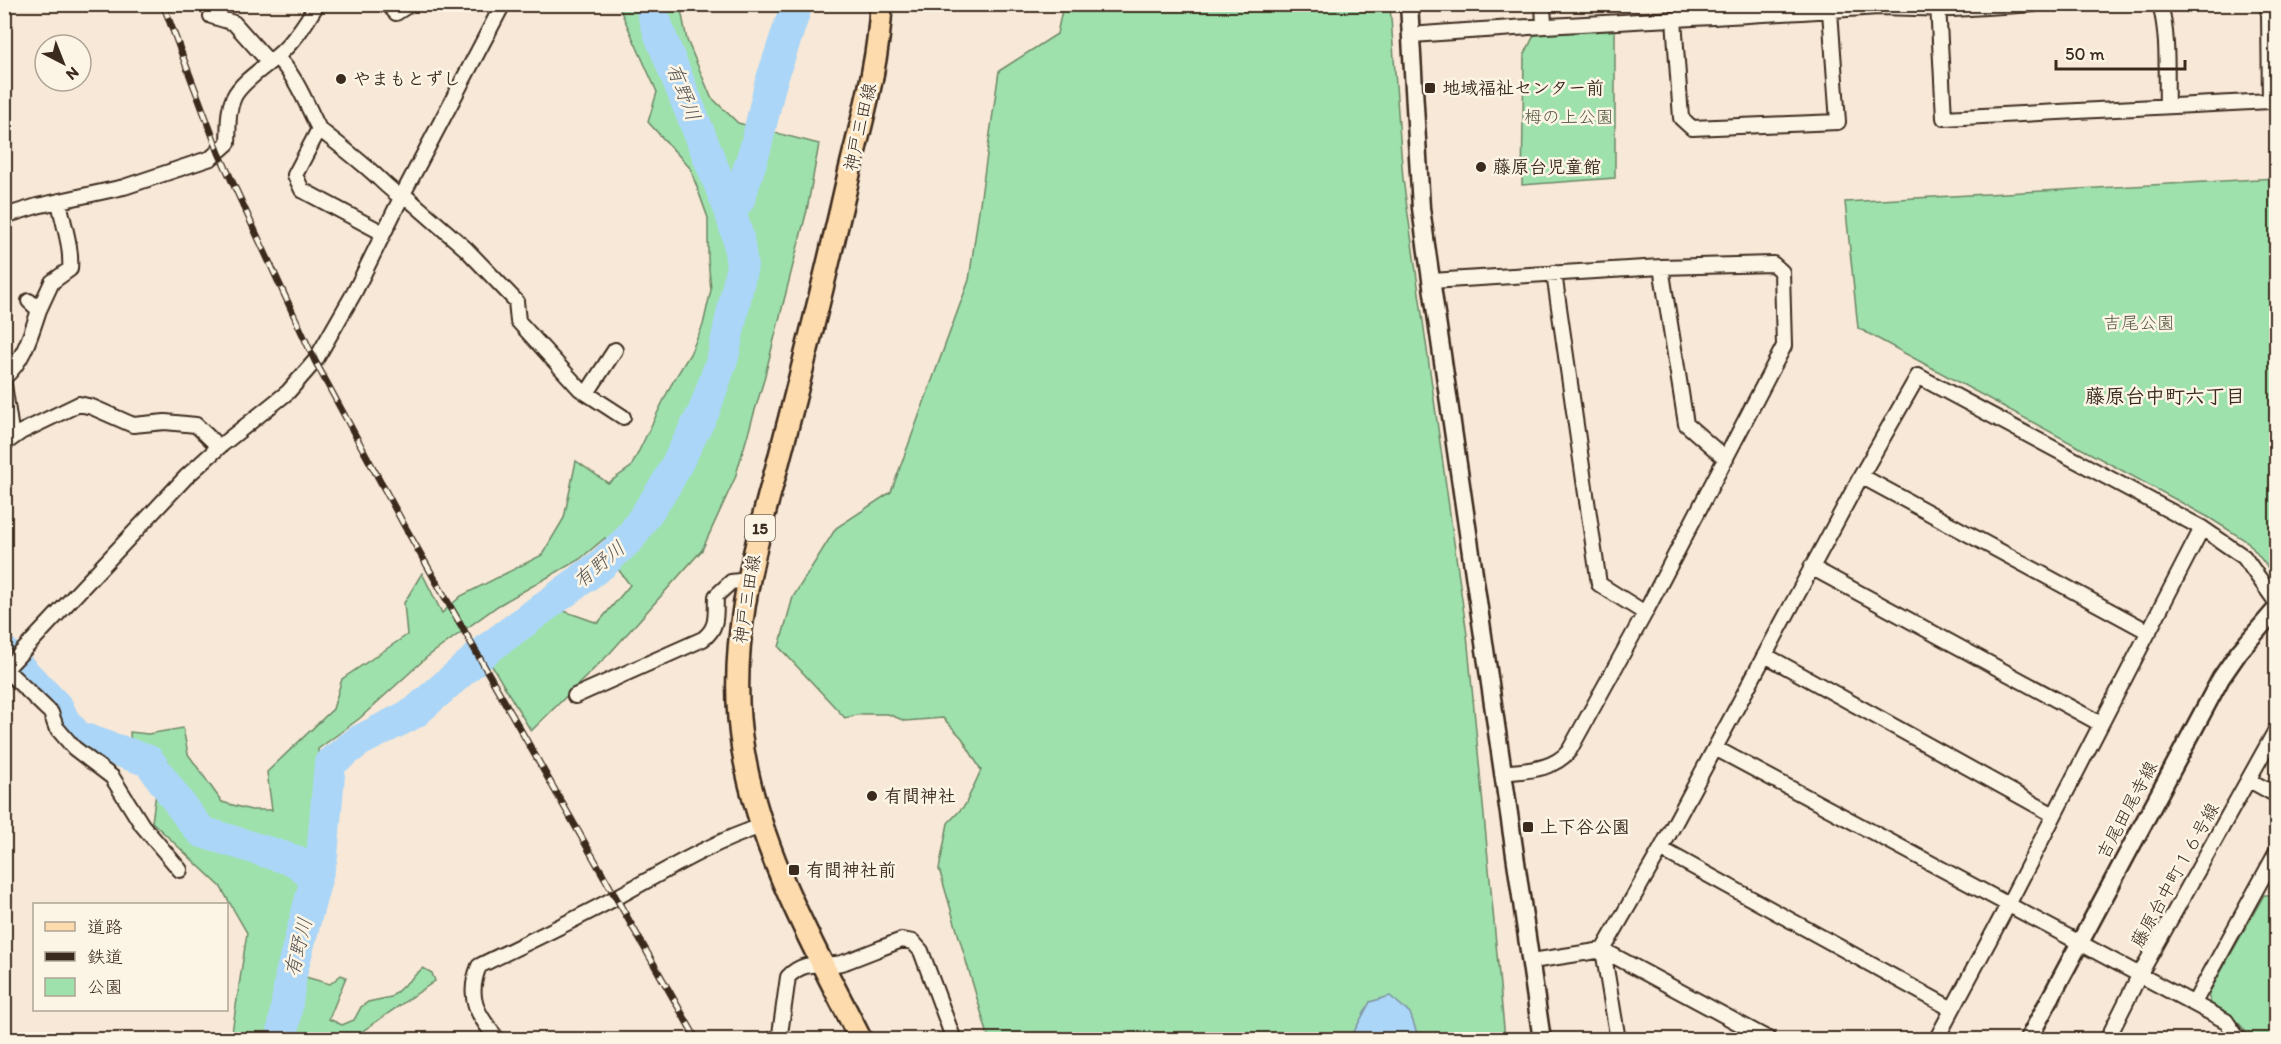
<svg xmlns="http://www.w3.org/2000/svg" width="2281" height="1044" viewBox="0 0 2281 1044" font-family="Itim,'Klee One',sans-serif">
<rect width="100%" height="100%" fill="#f8e8d7"/>
<filter id="ink" filterUnits="userSpaceOnUse"><feTurbulence type="fractalNoise" baseFrequency=".0167" numOctaves="2"/><feDisplacementMap in="SourceGraphic" scale="12" xChannelSelector="R" yChannelSelector="G"/><feConvolveMatrix kernelMatrix="1 2 1 2 8 2 1 2 1" color-interpolation-filters="sRGB"/></filter>
<g filter="url(#ink)">
<path fill="#9ee1ac" stroke="#6c8665" stroke-width="1.5" d="M618,5H680L687,40L711,97L738,123L819,144L807,210L763,383L735,478L702,550L610,653L531,731L489,661L509,642L564,611L598,623L630,585L618,569L605,538L580,559L499,605L427,657L360,718L318,749C322,825 299,897 277,969L330,984L341,975L346,977L329,1019L342,1025L354,1020L361,1007L368,1002L391,997L423,968L432,973L435,981L351,1039H231L247,933L220,886L152,822L158,778L168,761L150,751L131,746L130,732L148,734L183,728L188,754L222,802L251,810H272L267,772L333,709L342,679L407,635L404,603L422,573L442,613L461,596L542,555L564,518L576,461L608,483L631,467L671,385L690,354L703,325L711,290L708,259V218L690,168L648,122L657,92Z
M1063,5H1390L1403,179L1467,635L1505,1039H989L939,869L948,823L965,805L981,770L962,738L943,718L905,721L888,714H861L845,718L779,647L793,597L836,528L891,492L969,280L999,71L1057,34Z
M1615,27V178L1522,185L1524,56L1534,35Z
M2276,178V578L2248,542L2208,517L1858,328L1845,202Z
M2264,895H2276V1039H2249C2243,1023 2228,1013 2212,1006L2208,995Z"/>
<path fill="#abd6f7" stroke="#7e91a0" stroke-width="1.5" d="M1390,996L1410,1013L1419,1039H1350L1370,1002Z"/>
<g fill="none" stroke-linecap="round" stroke-linejoin="round">
<path stroke="#abd6f7" stroke-width="32" d="M729,208L739,200L756,146L770,85L797,4
M4,652L58,708L64,721L78,737L149,761L189,817L202,832L296,861L316,879
M282,1040L291,974L322,856L330,763L359,741L414,713L486,650L601,565L630,538L667,483L704,411L723,357L742,266L738,237L729,208L660,35L650,4"/>
<defs>
<path id="minor" d="M388,4L396,13L410,4
M1543,4L1544,25
M1938,4L1944,118L2270,101L2269,15L2267,4
M2160,4C2169,37 2166,73 2167,106
M1878,7L1953,9L2035,4
M211,16L234,23L268,61
M1674,19L1681,118L1692,128L1838,122L1830,11
M1411,35C1566,23 1722,18 1878,7V4
M276,57C296,75 307,106 319,129L295,175L302,190L383,233
M319,129C337,143 355,157 372,172C382,181 390,190 401,197
M403,194L466,249L516,301L518,321L580,389L623,417
M4,214H11L37,206L124,187L211,158L228,143C229,128 227,111 234,97C241,82 265,67 277,56C294,42 306,23 317,4
M1661,267L1686,424L1726,459
M1554,273L1599,584L1645,613
M1431,281L1661,267L1773,264L1782,272L1784,346L1645,613L1569,751C1552,771 1526,770 1502,773
M39,310L52,282L70,269C72,246 63,224 59,201
M4,378C24,360 31,334 39,310L29,301
M4,384L12,438
M587,393L615,350
M4,444L21,432L79,404L92,407L133,425L165,422L196,425L219,447
M1861,476L2149,632
M1811,567L2101,724
M1765,655L2054,815
M4,668L51,713L56,727L74,748L112,777L142,825L180,870
M4,671L186,477L219,447L288,392L315,361L354,293L403,194L503,4
M575,696L703,639C719,627 715,614 716,596L731,582L748,580
M1715,748L1861,476L1918,376L2202,528L2244,557L2276,602
M2249,780L2276,795
M1661,849L1952,1009
M1603,950L1770,1040
M1603,950L1618,1040
M1532,961L1603,950L1661,849L1715,748L2226,1021L2239,1040
M2194,1003L2276,853
M498,1040C477,1014 466,998 479,966C526,943 573,921 619,896C665,871 712,842 762,826
M773,1040L780,1034L788,977C807,957 824,969 845,962C864,955 883,947 902,940L913,942L921,951L954,1040
M1936,1040L2009,903L2202,528
M2107,1040L2140,974L2276,730"/>
<path id="tertiary" d="M1409,4L1421,208L1426,245L1542,1040
M2028,1040L2221,678L2239,652L2276,609"/>
<path id="primary" d="M861,1040C814,947 760,853 743,750C726,652 752,557 778,463C803,367 827,271 849,174C862,119 879,62 881,4"/>
</defs>
<use href="#minor" stroke="#3b2a1e" stroke-width="18"/>
<use href="#tertiary" stroke="#3b2a1e" stroke-width="21"/>
<use href="#primary" stroke="#3b2a1e" stroke-width="26"/>
<use href="#minor" stroke="#fcf5e5" stroke-width="14"/>
<use href="#tertiary" stroke="#fcf5e5" stroke-width="16"/>
<use href="#primary" stroke="#fedbac" stroke-width="21"/>
<defs>
<path id="rail" d="M163,4L219,153L315,361L404,525L697,1040"/>
</defs>
<use href="#rail" stroke="#3b2a1e" stroke-width="7"/>
<use href="#rail" stroke="#fcf5e5" stroke-width="4.5" stroke-dasharray="14" stroke-linecap="butt"/>
</g>
</g>
<g fill="#3b2a1e" stroke="#fcf5e5" stroke-width="2">
<circle cx="341" cy="79" r="6"/>
<rect x="1424" y="82" width="12" height="12" rx="3"/>
<circle cx="1481" cy="167" r="6"/>
<circle cx="872" cy="796" r="6"/>
<rect x="1522" y="821" width="12" height="12" rx="3"/>
<rect x="788" y="864" width="12" height="12" rx="3"/>
</g>
<g text-anchor="middle" dominant-baseline="central" stroke-width="5" stroke-linejoin="round" paint-order="stroke">
<rect fill="#fcf5e5" stroke="#75675a" stroke-width="1.5" x="745" y="515" width="30" height="26" rx="4.5"/>
<g font-size="16" font-weight="bold" fill="#3b2a1e">
<text x="760" y="528">15</text>
</g>
<g font-size="18" font-weight="bold" fill="#3b2a1e" stroke="#fcf5e5" text-anchor="start">
<text x="353" y="79">やまもとずし</text>
<text x="1442" y="88">地域福祉センター前</text>
<text x="1493" y="167">藤原台児童館</text>
<text x="884" y="796">有間神社</text>
<text x="1540" y="827">上下谷公園</text>
<text x="806" y="870">有間神社前</text>
</g>
<g font-size="18" fill="#545842" stroke="#fcf5e5">
<text x="1569" y="117">栂の上公園</text>
<text x="2139" y="323">吉尾公園</text>
</g>
<g font-size="18" fill="#3b2a1e" stroke="#fcf5e5">
<text transform="translate(860 127) rotate(-77)">神戸三田線</text>
<text transform="translate(747 599) rotate(-81)">神戸三田線</text>
<text transform="translate(2127 810) rotate(-62)">吉尾田尾寺線</text>
<text transform="translate(2175 875) rotate(-61)">藤原台中町１６号線</text>
</g>
<g font-size="20" font-style="italic" fill="#575554" stroke="#fcf5e5">
<text transform="translate(684 92) rotate(69)">有野川</text>
<text transform="translate(599 564) rotate(-40)">有野川</text>
<text transform="translate(298 947) rotate(-76)">有野川</text>
</g>
<g font-size="20" font-weight="bold" fill="#3b2a1e" stroke="#fcf5e5">
<text x="2165" y="396">藤原台中町六丁目</text>
</g>
</g>
<rect width="2281" height="1044" fill="none" stroke="#fcf5e5" stroke-width="24"/>
<rect x="12" y="12" width="2257" height="1020" fill="none" stroke="#3b2a1e" stroke-width="2" filter="url(#ink)"/>
<rect x="33" y="903" width="195" height="108" fill="#fcf5e5" stroke="#afa495" stroke-width="1.5"/>
<rect x="45" y="922" width="30" height="9" fill="#fedbac" stroke="#afa495" stroke-width="1.5"/>
<text x="87" y="933" font-size="18" fill="#3b2a1e">道路</text>
<rect x="45" y="952" width="30" height="9" fill="#3b2a1e" stroke="#afa495" stroke-width="1.5"/>
<text x="87" y="963" font-size="18" fill="#3b2a1e">鉄道</text>
<rect x="45" y="978" width="30" height="18" fill="#9ee1ac" stroke="#afa495" stroke-width="1.5"/>
<text x="87" y="993" font-size="18" fill="#3b2a1e">公園</text>
<g transform="translate(63 63) rotate(138)"><circle r="28" fill="#fcf5e5" stroke="#afa495" stroke-width="1.5"/>
<path d="M0-4.5L10 22L0 15L-10 22Z" fill="#3b2a1e"/>
<text y="-9" font-size="16" font-weight="bold" text-anchor="middle" fill="#3b2a1e">N</text>
</g>
<path d="M2056 60v9h129v-9" fill="none" stroke="#3b2a1e" stroke-width="3"/>
<text x="2065" y="60" font-size="18" fill="#3b2a1e" stroke="#fcf5e5" stroke-width="4.5" paint-order="stroke">50 m</text>
</svg>
